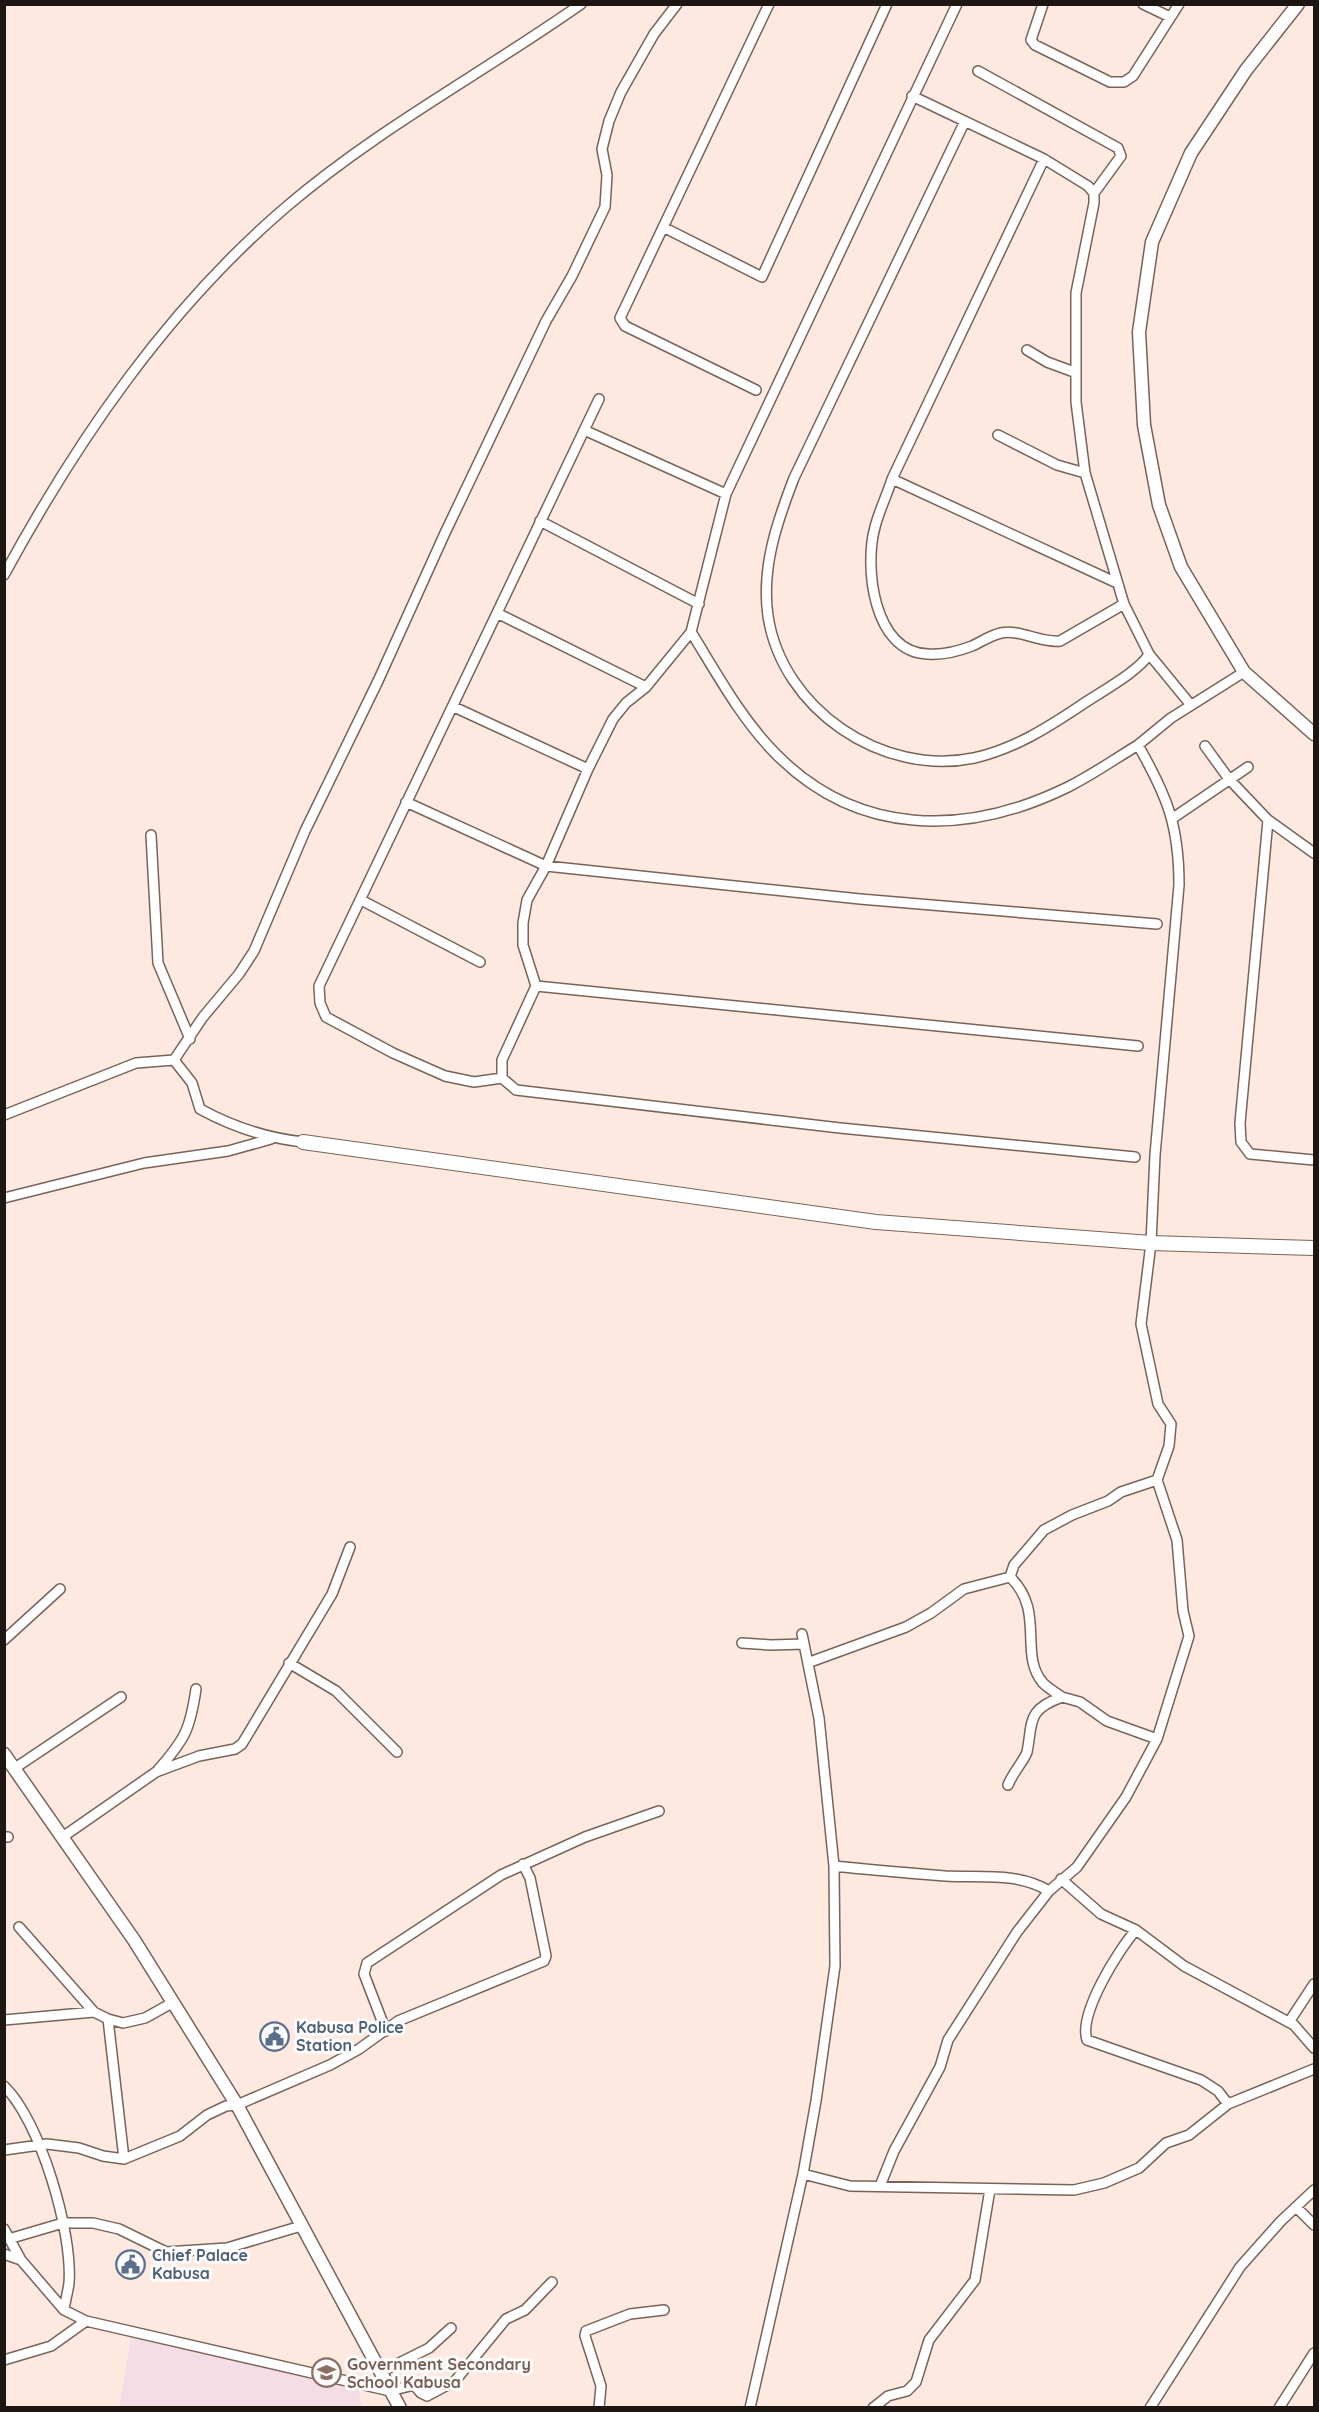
<svg xmlns="http://www.w3.org/2000/svg" width="1319" height="2412" viewBox="0 0 1319 2412" font-family="Quicksand,sans-serif">
<rect width="100%" height="100%" fill="#fee9e0"/>
<path fill="#f6dce5" d="M132,2331L357,2383L362,2407L119,2408Z"/>
<g fill="none" stroke-linecap="round" stroke-linejoin="round">
<defs>
<path id="minor" d="M1043,4L1031,40L1035,45L1110,82H1124L1133,76L1179,4
M1143,4L1170,17
M978,71L1118,148L1121,156L1094,193
M912,96L1044,159L1088,186L1094,193V203L1076,293V402L1085,473L1124,604L1149,654L1190,704
M965,121L794,478C777,522 761,568 768,616C782,709 882,777 974,758C1014,749 1047,728 1080,706C1097,694 1140,671 1149,654
M1044,159L892,479C887,495 879,511 875,527C864,566 873,653 928,654C942,655 959,651 972,646C981,642 991,635 1001,633C1020,629 1040,643 1060,641L1124,604
M663,227L762,277L887,4
M1027,350L1047,362L1074,372
M756,390L625,326L620,318L769,4
M599,399L319,986L320,1003L326,1017L393,1053L445,1076L474,1082L502,1078L516,1090L840,1128L1135,1157
M584,430L726,494
M998,435L1057,465L1085,473
M892,479L1117,583
M540,521L699,604
M4,575C78,439 167,309 286,207C377,129 483,73 581,4
M497,613L646,687
M691,632C716,672 740,717 774,752C856,837 966,837 1068,787C1092,775 1115,759 1138,745
M454,707L588,769
M1205,746L1229,779L1268,820L1314,853
M406,802L546,866L860,899L1157,924
M1173,818L1248,767
M1268,820L1240,1123L1241,1142L1250,1154L1314,1160
M151,835L158,963L190,1039
M361,900L480,962
M536,986L1138,1046
M174,1060L203,1017L239,974L254,951L305,831L378,681L445,533L546,321L572,276L605,207L607,175L602,149L609,121L621,92L654,34L677,4
M502,1078V1060L536,986L523,945V923L527,900L546,866L588,769L613,719L626,703L646,687L691,632L726,494L957,4
M4,1115L136,1063L174,1060L192,1083L200,1109C233,1127 266,1138 303,1142
M4,1198L144,1163L228,1151L271,1139
M1010,1577C1046,1611 1018,1654 1043,1683C1048,1688 1056,1693 1062,1697
M4,1640L60,1589
M742,1643L771,1645L804,1644
M810,1662L906,1627L931,1613L964,1589L1010,1577L1014,1565L1044,1530L1072,1515L1108,1501L1121,1492L1157,1480L1169,1446L1171,1424L1158,1404L1141,1324L1151,1243L1155,1155L1179,885C1179,825 1167,796 1138,745L1171,718L1244,672
M289,1663L336,1691L397,1752
M15,1768L121,1697
M158,1770C185,1739 190,1730 196,1689
M1008,1785C1012,1774 1025,1759 1027,1752C1033,1722 1026,1710 1062,1697L1080,1702L1107,1721L1157,1739
M64,1836L156,1772L199,1756L235,1749L242,1744L332,1594L350,1547
M4,1837H8
M834,1866C871,1870 908,1873 945,1876C981,1878 1018,1872 1049,1891
M1061,1879L1101,1914L1136,1930L1184,1966L1294,2025L1314,2048
M19,1927L94,2012
M1136,1930C1119,1949 1078,2014 1087,2040L1201,2080L1218,2091L1228,2104
M108,2019L124,2159
M4,2020L94,2012L108,2019L123,2023L145,2018L172,2003
M1289,2022L1314,1984
M386,2031L364,1974L367,1963L501,1875L585,1837L659,1811
M4,2086C40,2120 73,2233 69,2283C68,2292 65,2301 64,2310
M4,2150L47,2144L79,2148L103,2156L124,2159L180,2136L207,2115L226,2106L237,2105L330,2065L359,2049L398,2021L544,1961L546,1956L530,1878L523,1864
M803,2174L850,2186L1074,2190L1104,2183L1139,2168L1166,2143L1189,2135L1228,2104L1314,2069
M880,2186L894,2151L940,2067L948,2040L1017,1932L1049,1891L1077,1867L1126,1797L1157,1739L1189,1636L1183,1611L1177,1540L1157,1480
M1296,2207L1314,2225
M4,2229L21,2260
M12,2238L63,2223H93L119,2229L166,2252L227,2248L301,2226
M4,2254L21,2260L64,2310L86,2321L390,2391L414,2385L421,2393L427,2396L455,2381L506,2319L525,2310L552,2282
M4,2360L51,2346L86,2321
M381,2372L429,2348L451,2328
M599,2408L601,2386L585,2336L586,2331L630,2314L664,2310
M750,2408L803,2174L816,2101L835,1966L834,1866L819,1718L802,1634
M873,2408L888,2396L907,2391L916,2382L929,2340L975,2280L990,2189
M1150,2408L1240,2267L1281,2221L1314,2190
M1279,2408L1314,2353"/>
<path id="tertiary" d="M1298,4L1246,70L1191,153L1152,242L1139,332L1144,425L1159,505L1181,567L1244,672L1314,734
M4,1754L134,1940L237,2105L400,2408"/>
<path id="secondary" d="M303,1142L876,1222L1151,1243L1314,1248"/>
</defs>
<use href="#minor" stroke="#796359" stroke-width="12"/>
<use href="#tertiary" stroke="#796359" stroke-width="15"/>
<use href="#secondary" stroke="#796359" stroke-width="16"/>
<use href="#minor" stroke="#fff" stroke-width="9"/>
<use href="#tertiary" stroke="#fff" stroke-width="12"/>
<use href="#secondary" stroke="#fff" stroke-width="14"/>
</g>
<defs>
<symbol id="civic-ring" viewBox="-11 -11 22 22"><circle r="9.5" fill="#fbfbfb" stroke="#5c6f8a" stroke-width="1.5"/><path d="M-.6-6.5H3V-4.5H.6V-3L4-1V1h2V6H-6V1h2V-1L-.6-3ZM-1.2 2.5V6h2.4V2.5Z" fill="#5c6f8a"/></symbol>
<symbol id="school-ring" viewBox="-11 -11 22 22"><circle r="9.5" fill="#fbfbfb" stroke="#8d6e63" stroke-width="1.5"/><path d="M0-5L7-2L0 1L-7-2ZM-4 1L0 2.5L4 1V4Q0 6-4 4Z" fill="#8d6e63"/></symbol>
</defs>
<g fill-rule="evenodd">
<use href="#civic-ring" x="258" y="2020" width="33" height="33"/>
<use href="#civic-ring" x="114" y="2248" width="33" height="33"/>
<use href="#school-ring" x="310" y="2356" width="33" height="33"/>
</g>
<g text-anchor="middle" dominant-baseline="central" stroke-width="6" stroke-linejoin="round" paint-order="stroke">
<g font-size="16" font-weight="bold" fill="#4e5e75" stroke="#fbfbfb" text-anchor="start">
<text x="296" y="2027">Kabusa Police<tspan x="296" dy="18">Station</tspan></text>
<text x="152" y="2255">Chief Palace<tspan x="152" dy="18">Kabusa</tspan></text>
</g>
<g font-size="16" font-weight="bold" fill="#785e54" stroke="#fbfbfb" text-anchor="start">
<text x="347" y="2364">Government Secondary<tspan x="347" dy="18">School Kabusa</tspan></text>
</g>
</g>
<rect width="1319" height="2412" fill="none" stroke="#1e1612" stroke-width="12"/>
</svg>
